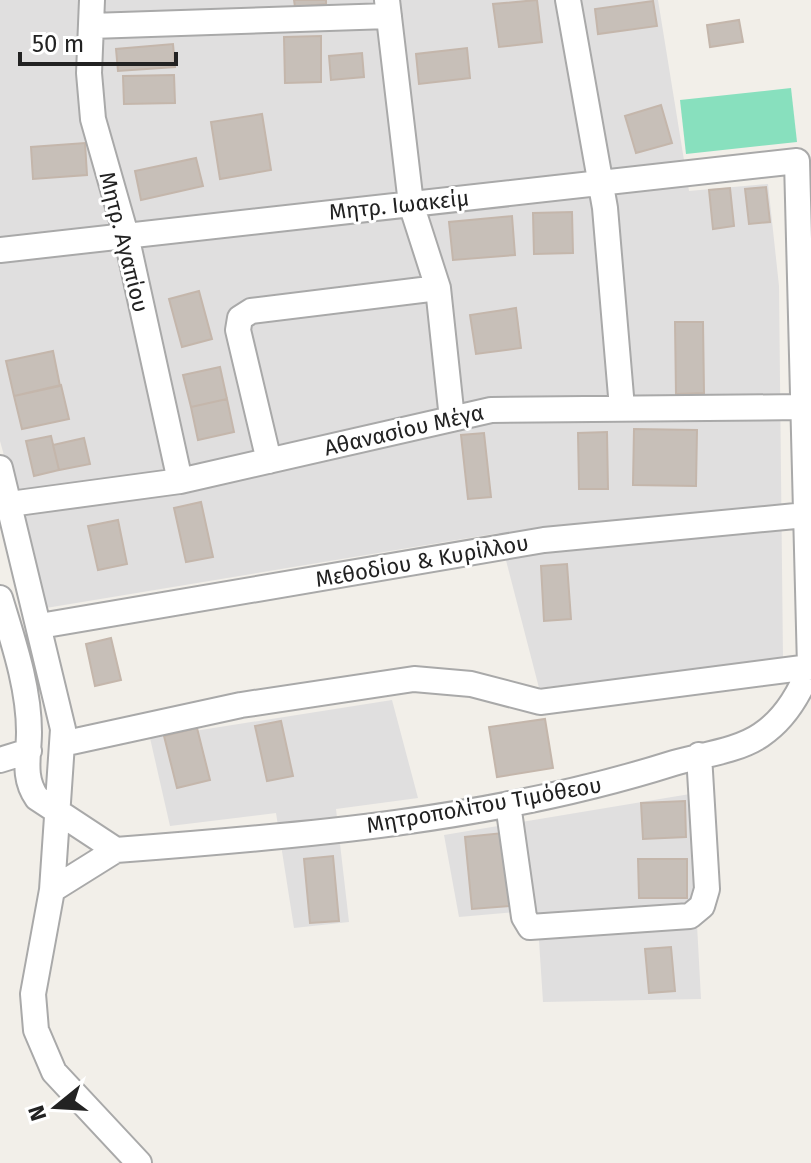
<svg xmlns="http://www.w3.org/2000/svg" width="811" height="1163" viewBox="0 0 811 1163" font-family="'Fira Sans',sans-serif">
<rect width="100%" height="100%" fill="#f2efe9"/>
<path fill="#e0dfdf" d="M0,0H658L689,191L768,184L779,286L783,659L539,688L499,533L46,608L0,441Z
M392,700L418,798L336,809L349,922L294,928L276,813L170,826L150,738Z
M690,794L701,999L543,1002L537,910L459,917L444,835Z"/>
<path fill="#88e0be" d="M791,88L797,142L686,154L680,100Z"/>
<path fill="#c7bfb8" stroke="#c4b6ab" stroke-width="2" d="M294,0H326V4L295,7Z
M537,0L542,42L499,47L493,4Z
M653,1L657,26L598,34L595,9Z
M739,20L743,42L710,47L707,25Z
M321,36V82L285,83L284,37Z
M173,44L175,67L118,71L116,49Z
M467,48L470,78L419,84L416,54Z
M362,53L364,77L331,80L329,56Z
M174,75L175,103L124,104L123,76Z
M661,105L672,143L636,153L625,116Z
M262,114L271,170L220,179L211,122Z
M85,143L87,175L33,179L31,147Z
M196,158L203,186L141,200L135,171Z
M766,187L770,222L749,224L745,189Z
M730,188L734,226L713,229L709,190Z
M572,212L573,253L534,254L533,213Z
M512,216L515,255L453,260L449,222Z
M199,291L212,339L182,347L169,299Z
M516,308L521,348L476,354L470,315Z
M675,322H703L704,393L676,394Z
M53,351L60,386L14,396L6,361Z
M220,367L227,399L191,407L183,375Z
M61,385L69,419L22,429L14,396Z
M227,399L234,432L198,440L191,407Z
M634,429L697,430L696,486L633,485Z
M607,432L608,489H579L578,433Z
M484,433L491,497L468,499L461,435Z
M51,436L59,470L34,476L26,441Z
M84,438L90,464L59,470L53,445Z
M201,502L213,557L186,562L174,508Z
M118,520L127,564L98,570L88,526Z
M567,564L571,619L544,621L541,566Z
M111,638L121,680L95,686L86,644Z
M545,719L553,768L497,777L489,727Z
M281,721L293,776L267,781L255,726Z
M197,728L210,780L177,788L164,736Z
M685,801L686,837L643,839L641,803Z
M503,833L510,906L472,909L465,837Z
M333,856L339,921L310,923L304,859Z
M638,859H687V898H639Z
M671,947L675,991L649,993L645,949Z"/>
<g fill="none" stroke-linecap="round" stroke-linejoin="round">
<defs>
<path id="minor" d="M92,0L89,73L93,119L126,235L180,481
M387,0L411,204L438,288L452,419
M568,0L605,208L622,408
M91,26L389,16
M0,250L797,161L810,667C800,693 785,719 761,735C738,751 701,755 674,763C494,820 304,836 116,850
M269,461L238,330L240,318L251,311L438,288
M0,468L63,729L52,890L33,994L36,1030L54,1072L139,1163
M10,504L180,481L491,410L803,407
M0,598C13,641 29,687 29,732C29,756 22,777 37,798L116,850L52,890
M40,626L544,540L806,515
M62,744L241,705L414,679L471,684L540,702L810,667
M0,760L29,751
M508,804L524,917L530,927L690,916L702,906L707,889L699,755"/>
</defs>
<use href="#minor" stroke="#a9a9a9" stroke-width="28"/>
<use href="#minor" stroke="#fff" stroke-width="24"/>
</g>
<g text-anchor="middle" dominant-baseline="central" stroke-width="6" stroke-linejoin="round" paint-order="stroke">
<g font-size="22" fill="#222" stroke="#fff">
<text transform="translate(399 205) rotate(-6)">Μητρ. Ιωακείμ</text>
<text transform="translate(124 242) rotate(76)">Μητρ. Αγαπίου</text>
<text transform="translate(404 430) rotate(-13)">Αθανασίου Μέγα</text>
<text transform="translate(422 561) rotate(-10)">Μεθοδίου &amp; Κυρίλλου</text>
<text transform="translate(484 805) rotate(-10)">Μητροπολίτου Τιμόθεου</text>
</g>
</g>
<g transform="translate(56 1107) rotate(252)" stroke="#ffffff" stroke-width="6" paint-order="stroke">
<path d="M0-6L14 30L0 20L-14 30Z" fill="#222222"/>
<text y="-12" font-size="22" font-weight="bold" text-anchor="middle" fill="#222222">N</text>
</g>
<path d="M20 52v12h156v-12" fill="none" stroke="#222222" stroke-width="4"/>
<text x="32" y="52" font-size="24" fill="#222222" stroke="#ffffff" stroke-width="6" paint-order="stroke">50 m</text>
</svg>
